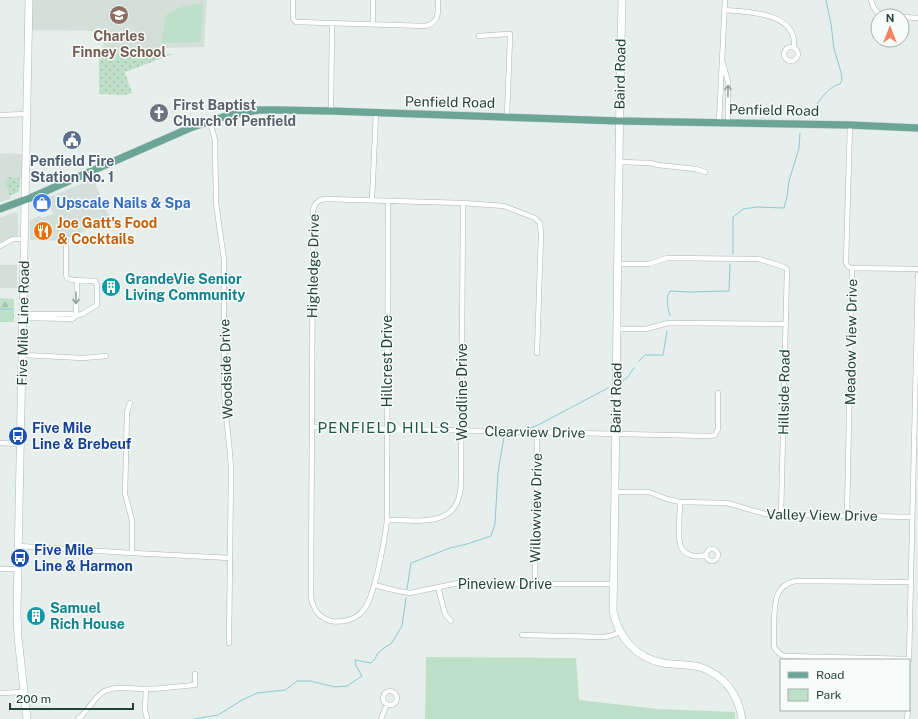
<svg xmlns="http://www.w3.org/2000/svg" width="918" height="719" viewBox="0 0 918 719" font-family="'Public Sans',sans-serif">
<defs>
<pattern id="forest-firs" width="22" height="20" patternUnits="userSpaceOnUse"><rect width="22" height="20" fill="#bfe0c8"/><path d="M5 1l3.5 6h-7zM16 11l3.5 6h-7z" fill="#a4c1ad"/></pattern>
<pattern id="park-dots" width="8" height="8" patternUnits="userSpaceOnUse"><rect width="8" height="8" fill="#bfe0c8"/><path d="M2 2h.1M6 6h.1" fill="none" stroke="#a4c1ad" stroke-width="1.8" stroke-linecap="round"/></pattern>
</defs>
<rect width="100%" height="100%" fill="#e6efeb"/>
<path fill="#d4dfda" d="M32,0H207L204,47L166,48L158,54H103L104,31L31,30Z
M0,153L23,154L22,178H13L10,176L7,178L8,182L4,183L11,199L0,202Z
M93,179L111,220L68,238V241L30,240V220L40,216L41,218L53,214L47,198Z
M15,212L17,213L18,215V237L5,240L0,243V218Z
M0,265H17V288H0Z"/>
<path fill="#bfe0c8" d="M203,3L201,39L198,42L161,43L166,15L181,7Z
M426,657L576,658L579,700L658,709L735,712V719H425Z"/>
<path fill="url(#forest-firs)" d="M0,298L14,299V322H0Z"/>
<path fill="url(#park-dots)" d="M99,54H173L125,72L132,93L125,95L99,94Z
M10,176L13,178H20V179L19,192L10,196L4,183L7,182V178Z"/>
<g fill="none" stroke-linecap="round" stroke-linejoin="round">
<path stroke="#8ec9d4" stroke-width="1" d="M810,115C816,105 828,86 840,84L842,80L841,72L834,49L831,24L826,0
M733,254V217L743,209L757,207L784,208L787,197L789,181L799,148L800,133
M0,309H13
M670,316C668,308 665,298 670,291L690,292L729,291L730,264
M639,361L645,355H663L667,331
M620,382L627,378L634,368
M528,429L538,425L608,388
M407,589L411,563L450,548L467,544L491,536L495,524L498,472L504,437L507,436
M194,719L218,715L242,700L257,693L285,690L297,681H310L335,687L347,686L362,676L356,666L355,660L371,663L375,659L377,654L385,647L391,644L402,626L406,598"/>
<defs>
<path id="street" d="M293,0V19L296,22L425,26C440,23 438,12 438,0
M871,0C873,8 876,13 884,16
M724,10C748,12 797,12 794,47
M902,17L918,18
M373,24V0
M479,36L507,34H510V37L507,117
M784 54a7 7 0 1 1 14 0a7 7 0 1 1-14 0Z
M723,63L728,82V122
M331,111L332,24
M0,115L27,114
M210,121L215,140L216,203L224,260V388C225,416 230,443 231,470L229,643
M719,122L725,0
M850,125L846,261C846,265 847,267 852,268L918,269
M619,162L650,163L658,165L696,169L705,172
M372,200L376,113
M388,201L387,520C385,539 381,557 377,575C373,587 371,602 362,612C354,620 342,623 331,621C319,618 313,609 311,597L313,211C314,204 317,200 325,199L463,203L504,206L535,218L540,223L541,235L537,353
M0,246L13,239H24
M618,264H649L667,258L759,259L784,267L787,269L781,515
M24,316L31,318L72,319L74,318L75,316L82,314L97,305V285L95,281L73,280L67,278L66,275V238
M24,316L32,314H72L75,316
M76,316L77,280
M617,329H646L668,323L785,324
M23,355L83,358L106,356
M130,403L127,412L125,494L132,520V553
M312,427L710,436L715,435L718,429V393
M0,443L21,444
M615,492H649L667,499L680,502L727,503L765,514L912,517
M680,502C680,512 677,539 681,547C685,556 697,558 706,555
M847,516L852,268
M387,520C420,520 460,529 461,483L463,203
M18,546L132,553L230,558
M706 555a6 6 0 1 1 12 0a6 6 0 1 1-12 0Z
M0,569H18
M535,584L537,432
M374,585L398,591L410,593L463,582L535,584H613
M438,587L445,614L451,621
M522,635L604,637L610,636L620,632
M909,659L784,656C779,654 777,652 774,647C774,638 774,630 774,621C775,603 774,586 795,581L911,582
M909,660L918,275
M146,689L145,710L147,719
M383 698a7 7 0 1 1 14 0a7 7 0 1 1-14 0Z
M0,693L24,692
M78,719C88,711 94,698 103,692C115,685 132,689 146,689C162,689 179,686 195,685V674
M381,719L387,704
M907,719L908,710"/>
<path id="secondary" d="M622,0C617,204 617,407 613,611C618,637 636,658 663,663C675,665 688,664 700,667C724,675 738,694 742,719
M27,719L18,637L17,613L29,0"/>
<path id="primary" d="M0,209L30,198L190,128L226,116L259,110H277L331,111L619,121L850,125L918,128"/>
</defs>
<use href="#street" stroke="#a8b8b2" stroke-width="5.5"/>
<use href="#secondary" stroke="#a4bbb3" stroke-width="8"/>
<use href="#primary" stroke="#c2cac8" stroke-width="8"/>
<use href="#street" stroke="#fff" stroke-width="4.5"/>
<use href="#secondary" stroke="#fff" stroke-width="7"/>
<use href="#primary" stroke="#6aa596" stroke-width="7"/>
</g>
<defs><path id="oneway-shaft" d="M-6 0H5M1.5-3L5.5 0L1.5 3" fill="none" stroke-width="1.6" stroke-linecap="round" stroke-linejoin="round"/></defs>
<g stroke="#92a09c">
<use href="#oneway-shaft" transform="translate(728 91) rotate(-89)"/>
<use href="#oneway-shaft" transform="translate(76 298) rotate(90)"/>
</g>
<defs>
<symbol id="school-disc" viewBox="-11 -11 22 22"><circle r="9.5" fill="#8d6e63" stroke="#f7fbf9"/><path d="M0-5L7-2L0 1L-7-2ZM-4 1L0 2.5L4 1V4Q0 6-4 4Z" fill="#fff"/></symbol>
<symbol id="church-disc" viewBox="-11 -11 22 22"><circle r="9.5" fill="#6b7280" stroke="#f7fbf9"/><path d="M-1.2-6h2.4v3.5h3.3v2.4h-3.3V6h-2.4V-.1h-3.3v-2.4h3.3Z" fill="#fff"/></symbol>
<symbol id="civic-disc" viewBox="-11 -11 22 22"><circle r="9.5" fill="#5c6f8a" stroke="#f7fbf9"/><path d="M-.6-6.5H3V-4.5H.6V-3L4-1V1h2V6H-6V1h2V-1L-.6-3ZM-1.2 2.5V6h2.4V2.5Z" fill="#fff"/></symbol>
<symbol id="shop-disc" viewBox="-11 -11 22 22"><circle r="9.5" fill="#3f7fe0" stroke="#f7fbf9"/><path d="M-5-2.5h2.3a2.7 3.5 0 0 1 5.4 0H5L5.5 6h-11ZM-1.5-2.5h3a1.5 2.3 0 0 0-3 0Z" fill="#fff"/></symbol>
<symbol id="restaurant-disc" viewBox="-11 -11 22 22"><circle r="9.5" fill="#e8710a" stroke="#f7fbf9"/><path d="M-5-6h1v4h1v-4h1v4h1v-4h1v5L-1.5 .5V6h-2V.5L-5-1ZM5-6V6H3V1.5H1.5Q1.5-4 5-6Z" fill="#fff"/></symbol>
<symbol id="building-disc" viewBox="-11 -11 22 22"><circle r="9.5" fill="#0f9aa8" stroke="#f7fbf9"/><path d="M-4-6H4V6H1V3H-1V6H-4ZM-2.5-4.3h1.7v1.8h-1.7ZM.8-4.3h1.7v1.8H.8ZM-2.5-1h1.7V.8h-1.7ZM.8-1h1.7V.8H.8Z" fill="#fff"/></symbol>
<symbol id="bus-disc" viewBox="-11 -11 22 22"><circle r="9.5" fill="#1a4fb4" stroke="#f7fbf9"/><path d="M-5-6H5V4H4V6H2V4H-2V6H-4V4H-5ZM-3.5-4V0h7V-4ZM-3.5 1.2v1.5H-2V1.2ZM2 1.2v1.5H3.5V1.2Z" fill="#fff"/></symbol>
</defs>
<g fill-rule="evenodd">
<use href="#school-disc" x="108" y="4" width="22" height="22"/>
<use href="#church-disc" x="148" y="102" width="22" height="22"/>
<use href="#civic-disc" x="61" y="129" width="22" height="22"/>
<use href="#shop-disc" x="31" y="192" width="22" height="22"/>
<use href="#restaurant-disc" x="32" y="220" width="22" height="22"/>
<use href="#building-disc" x="100" y="276" width="22" height="22"/>
<use href="#bus-disc" x="7" y="425" width="22" height="22"/>
<use href="#bus-disc" x="9" y="547" width="22" height="22"/>
<use href="#building-disc" x="25" y="605" width="22" height="22"/>
</g>
<g text-anchor="middle" dominant-baseline="central" stroke-width="3" stroke-linejoin="round" paint-order="stroke">
<g font-size="14" font-weight="bold" fill="#785e54" stroke="#f7fbf9">
<text x="119" y="36">Charles<tspan x="119" dy="16">Finney School</tspan></text>
</g>
<g font-size="14" fill="#24423a" stroke="#f7fbf9">
<text transform="translate(620 74) rotate(-89)">Baird Road</text>
<text transform="translate(450 102) rotate(1)">Penfield Road</text>
<text transform="translate(774 110) rotate(1)">Penfield Road</text>
<text transform="translate(313 266) rotate(-89)">Highledge Drive</text>
<text transform="translate(23 323) rotate(-89)">Five Mile Line Road</text>
<text transform="translate(851 342) rotate(-89)">Meadow View Drive</text>
<text transform="translate(387 361) rotate(-90)">Hillcrest Drive</text>
<text transform="translate(226 369) rotate(-92)">Woodside Drive</text>
<text transform="translate(462 392) rotate(-90)">Woodline Drive</text>
<text transform="translate(784 392) rotate(-89)">Hillside Road</text>
<text transform="translate(616 398) rotate(-89)">Baird Road</text>
<text transform="translate(535 432) rotate(1)">Clearview Drive</text>
<text transform="translate(536 508) rotate(-89)">Willowview Drive</text>
<text transform="translate(822 515) rotate(1)">Valley View Drive</text>
<text x="505" y="584">Pineview Drive</text>
</g>
<g font-size="14" font-weight="bold" fill="#5b616d" stroke="#f7fbf9" text-anchor="start">
<text x="173" y="105">First Baptist<tspan x="173" dy="16">Church of Penfield</tspan></text>
</g>
<g font-size="14" font-weight="bold" fill="#4e5e75" stroke="#f7fbf9">
<text x="72" y="161">Penfield Fire<tspan x="72" dy="16">Station No. 1</tspan></text>
</g>
<g font-size="14" font-weight="bold" fill="#366cbe" stroke="#f7fbf9" text-anchor="start">
<text x="56" y="203">Upscale Nails &amp; Spa</text>
</g>
<g font-size="14" font-weight="bold" fill="#c56008" stroke="#f7fbf9" text-anchor="start">
<text x="57" y="223">Joe Gatt's Food<tspan x="57" dy="16">&amp; Cocktails</tspan></text>
</g>
<g font-size="14" font-weight="bold" fill="#0d838f" stroke="#f7fbf9" text-anchor="start">
<text x="125" y="279">GrandeVie Senior<tspan x="125" dy="16">Living Community</tspan></text>
<text x="50" y="608">Samuel<tspan x="50" dy="16">Rich House</tspan></text>
</g>
<g font-size="14" font-weight="bold" fill="#164399" stroke="#f7fbf9" text-anchor="start">
<text x="32" y="428">Five Mile<tspan x="32" dy="16">Line &amp; Brebeuf</tspan></text>
<text x="34" y="550">Five Mile<tspan x="34" dy="16">Line &amp; Harmon</tspan></text>
</g>
<g font-size="15" letter-spacing="1" fill="#1f5548" stroke="#f7fbf9">
<text x="384" y="427">PENFIELD HILLS</text>
</g>
</g>
<rect x="780" y="659" width="130" height="52" fill="#f7fbf9" stroke="#a3b1ad"/>
<rect x="788" y="672" width="20" height="6" fill="#6aa596" stroke="#a3b1ad"/>
<text x="816" y="679" font-size="12" fill="#24423a">Road</text>
<rect x="788" y="689" width="20" height="12" fill="#bfe0c8" stroke="#a3b1ad"/>
<text x="816" y="699" font-size="12" fill="#24423a">Park</text>
<g transform="translate(890 28)"><circle r="19" fill="#f7fbf9" stroke="#a3b1ad"/>
<path d="M0-3L7 15L0 10L-7 15Z" fill="#f4845f"/>
<text y="-6" font-size="11" font-weight="bold" text-anchor="middle" fill="#24423a">N</text>
</g>
<path d="M10 703v6h123v-6" fill="none" stroke="#24423a" stroke-width="2"/>
<text x="16" y="703" font-size="12" fill="#24423a" stroke="#f7fbf9" stroke-width="3" paint-order="stroke">200 m</text>
</svg>
